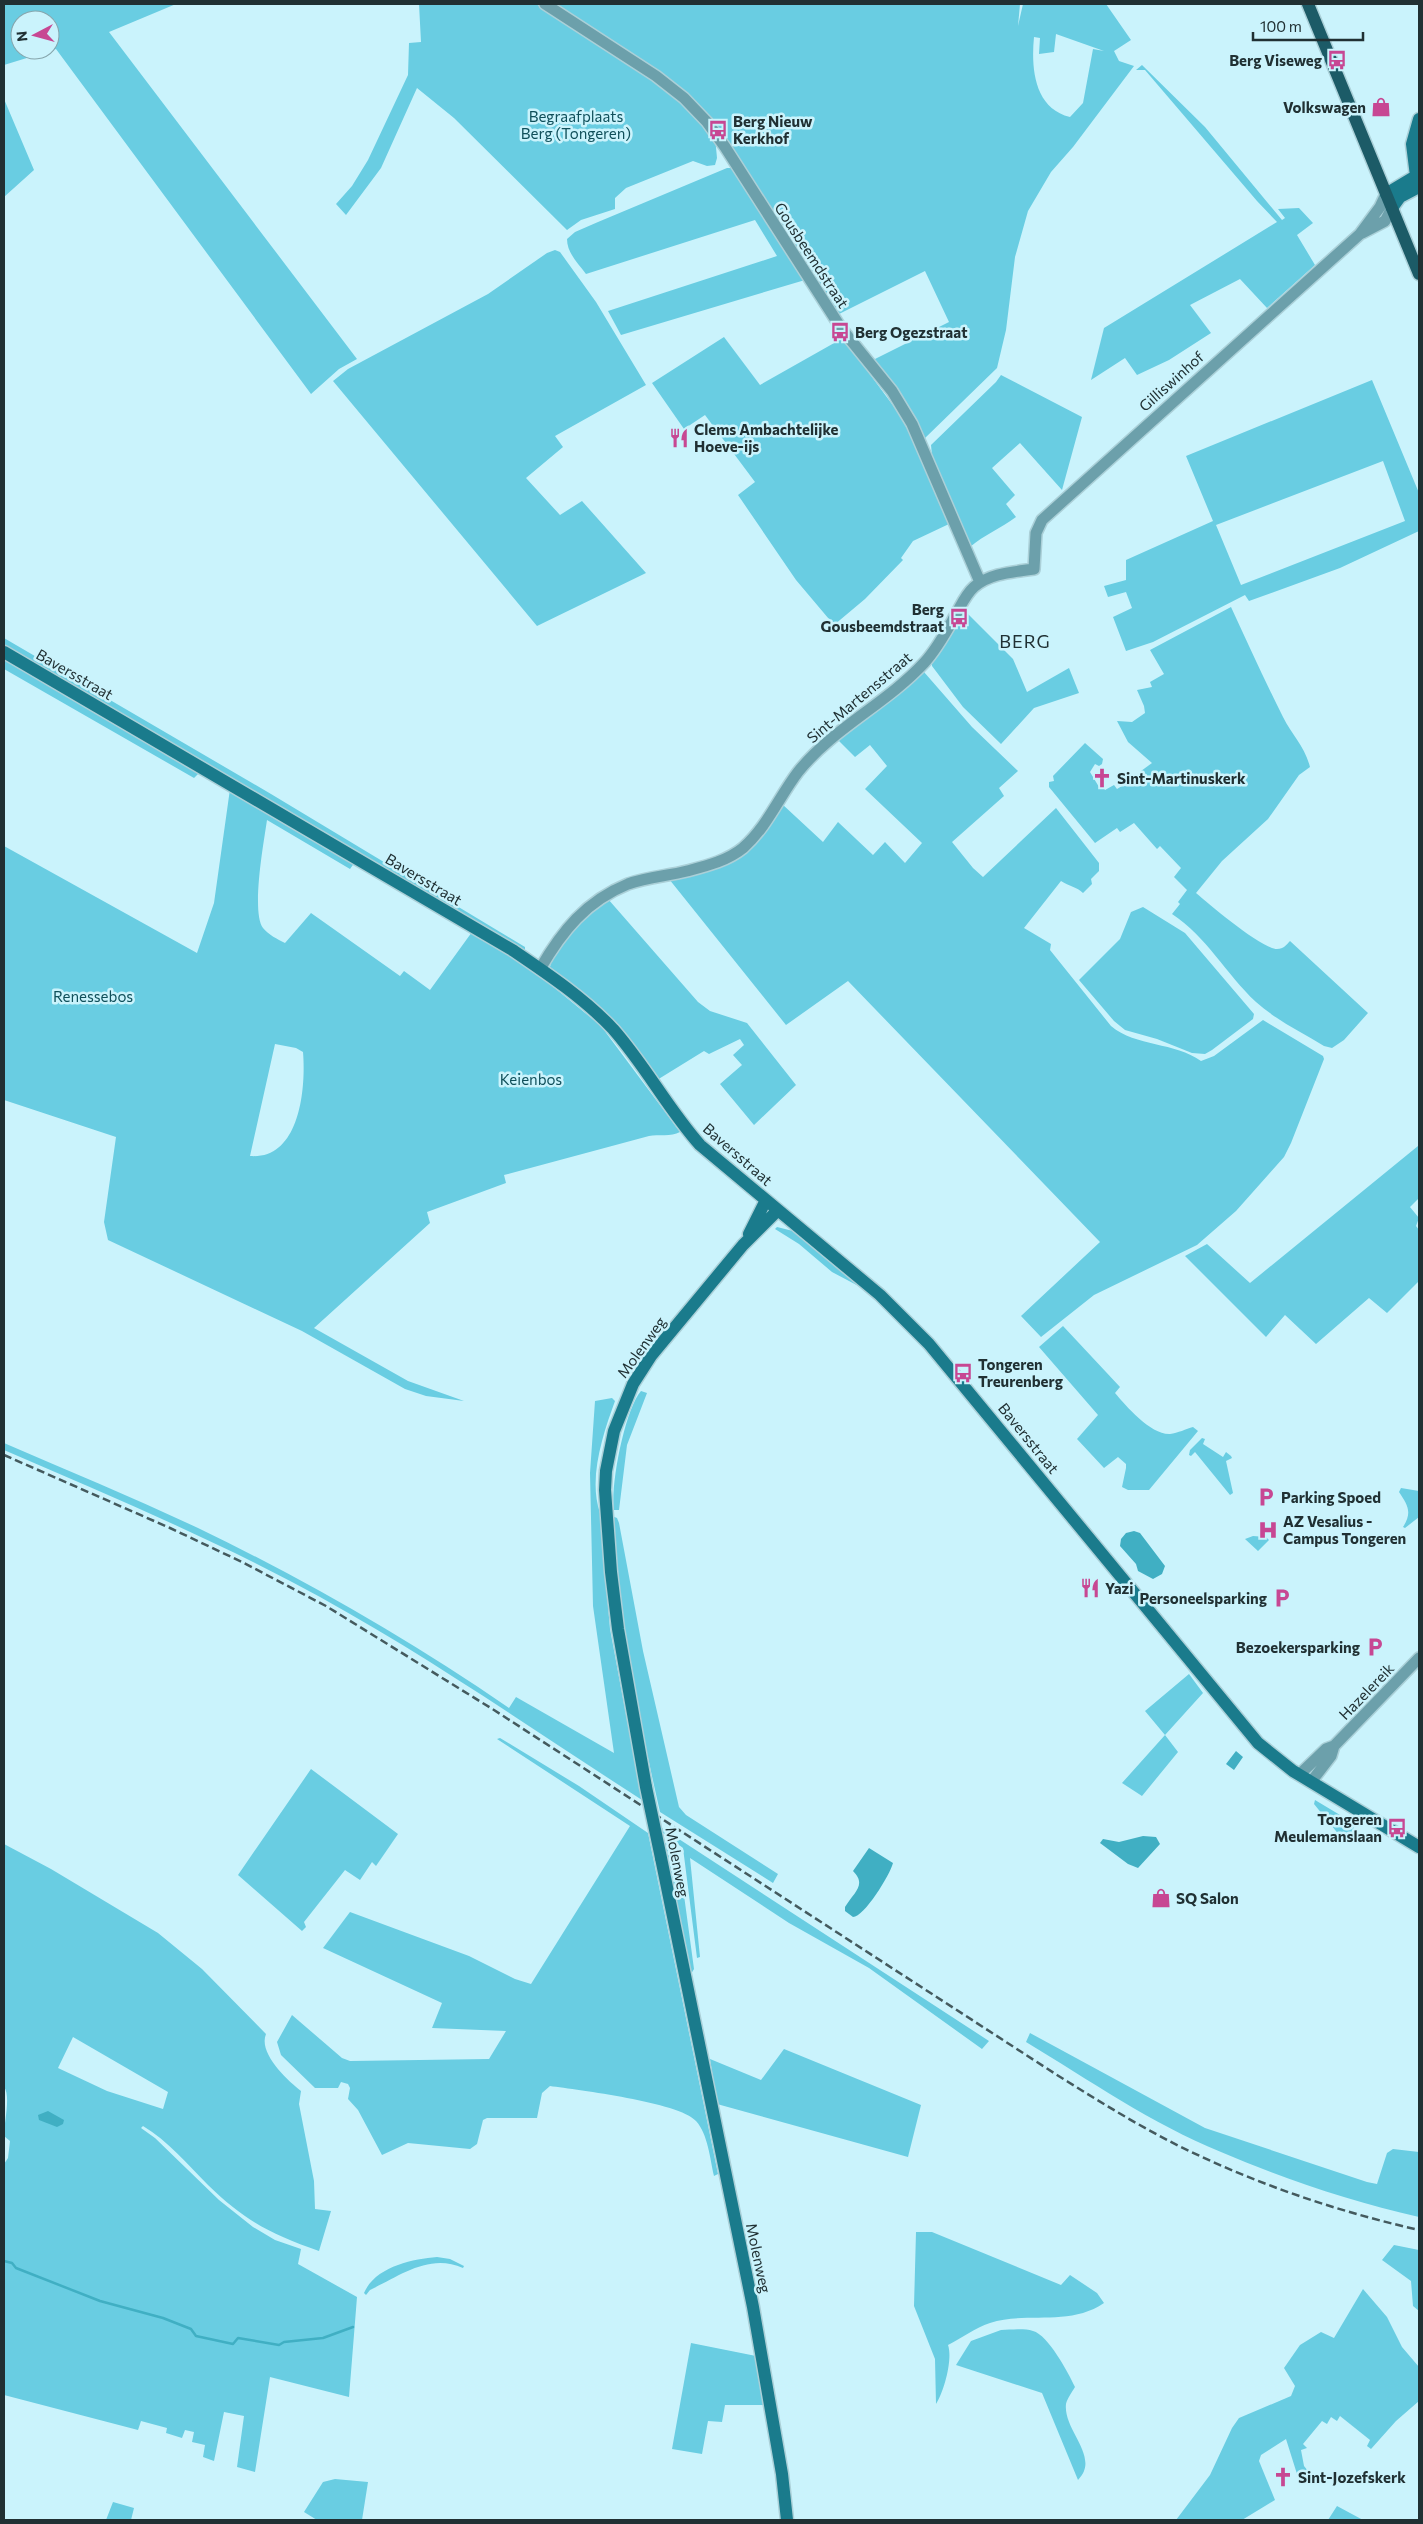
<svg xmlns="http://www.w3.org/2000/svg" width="1423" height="2524" viewBox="0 0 1423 2524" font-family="Commissioner,sans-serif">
<rect width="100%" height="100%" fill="#caf3fc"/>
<path fill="#69cde2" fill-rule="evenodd" d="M4,4H176L109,32L357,359L339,369L311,394L56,49L4,65ZM20,20H50V50H20Z
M419,4H536L676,94L715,137L717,158L715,165L707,166L693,161L626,188L615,198V209L581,220L567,230L454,118L417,88L381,168L346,215L336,204L352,186L368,160L408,75L409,43L421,42Z
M552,4H1020L1018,26L1023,4H1106L1131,40L1114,51L1119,61L1134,66L1073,147L1051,172L1028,211L1015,257L1006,330L997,368L924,439L873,360L949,322L925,271L837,315L722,135L698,104L656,69ZM1056,34L1104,51L1093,49L1083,103L1070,117C1034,108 1031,68 1034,37L1040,38L1039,54L1054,52Z
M1142,65L1205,127L1282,220L1285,218L1278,209L1299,208L1313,223L1297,235L1315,265L1267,308L1240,279L1190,305L1211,333L1169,360L1137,375L1125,358L1091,380L1104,328L1277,222L1257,201L1145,70H1136Z
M4,99L34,170L4,197Z
M727,168H734L805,280L621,335L608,311L777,256L755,220L586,274C578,263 567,253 567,239L575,232L598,222Z
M555,250L560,252L596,302L646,385L555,436L563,447L526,478L560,515L582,501L646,573L537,626L333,381L348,369L488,294L547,253Z
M724,337L760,385L843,338L906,423L949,524L913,541L901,558L903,560L865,599L834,625L796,580L738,495L755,482L705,415L684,429L652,383Z
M1001,375L1082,417L1062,490L1020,443L992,468L1015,495L1006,504L1016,517C1001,528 984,535 970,547L932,455L931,445L996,382Z
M1372,380L1419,493V531L1340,568L1249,601L1245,595L1153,642L1126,651L1113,617L1132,608L1126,592L1108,597L1104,586L1126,580V560L1213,521L1186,456ZM1383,461L1405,521L1241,585L1216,525Z
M1231,607C1248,644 1265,681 1283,717C1292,735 1305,747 1310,767L1299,775L1268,819L1222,861L1196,893C1210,905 1262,949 1277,949C1284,949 1286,945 1290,941L1368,1013L1344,1040L1332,1048L1324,1046C1301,1032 1276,1020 1256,1002C1226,974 1207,937 1172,914L1180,904L1178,902L1187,890L1174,877L1181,868L1160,846L1157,849L1134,823L1120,832L1117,828L1095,843L1049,787V782L1054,781L1053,776L1085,743L1103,759L1102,764L1099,766L1095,764L1090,772L1099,787L1102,785L1105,790L1114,785L1117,789L1142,774L1141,771L1152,763L1128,742L1117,721L1132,722L1145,713L1144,706L1137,690L1152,687L1150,682L1164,674L1150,650Z
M966,612L1013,659L1027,692L1069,668L1079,693L1034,708L1001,744L963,707L932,666V661Z
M4,638L271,794L525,947V952L220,771L4,645Z
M4,657L200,772L194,778L4,669Z
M924,672L972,727L1018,771L999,788L1004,796L952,842L973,868L983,877L1056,808L1099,863V871L1091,879L1092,884L1083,893C1077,887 1069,886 1061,881L1024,928L1051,944L1050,950L1111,1026C1136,1047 1175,1042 1201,1061L1214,1056L1263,1020L1323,1056L1324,1059L1291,1143L1284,1157L1236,1211L1197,1245L1094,1295L1041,1337L1021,1316L1100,1242L848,981L786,1025L669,879L721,866L782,804L823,842L838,822L873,855L885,842L905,863L922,843L865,789L887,766L870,745L855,757L836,738Z
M230,789L355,862L350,869L267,820C264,841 251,912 263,928C269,935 277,939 285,943L311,913L400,976L404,971L430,990L472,932L534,971L601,1026L680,1132C671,1137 658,1134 649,1136L504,1175L506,1183L427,1212L430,1223L314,1328L408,1381L464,1401L426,1396L405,1389L302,1331L108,1240L104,1222L116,1137L4,1100V846L197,953L214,903ZM275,1044L296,1048L303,1052C306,1088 300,1160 250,1156Z
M608,899L698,1002L710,1011L747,1023L796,1085L754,1125L720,1084L742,1065L733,1055L744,1045L740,1039L709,1054L704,1051L657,1080L620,1026L591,999L550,967C557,937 585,917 608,899Z
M1143,907L1185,933L1254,1014L1253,1019L1212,1050L1205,1054L1192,1053L1157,1039L1125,1030L1114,1021L1079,980L1120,939L1131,912Z
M1418,1146L1419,1198L1410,1207L1419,1218L1416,1226L1419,1230V1281L1387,1313L1369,1298L1316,1344L1285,1315L1266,1337L1185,1256L1207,1244L1250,1283Z
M777,1227L793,1231L866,1290L832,1272L799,1244L775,1229Z
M1063,1326L1120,1387L1115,1393C1126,1406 1151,1435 1170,1434C1178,1433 1186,1429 1193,1427L1198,1431L1149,1490H1128L1122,1487L1126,1468V1464L1118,1457L1104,1468L1077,1439L1098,1415L1039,1347Z
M641,1391L647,1393L627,1445L619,1510H614C610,1486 625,1409 641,1391Z
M612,1398L615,1401C603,1434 588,1478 600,1513L610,1629L642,1800C527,1726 414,1646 292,1582C199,1533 101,1492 4,1450V1443C69,1471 134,1498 198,1528C306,1580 410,1640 509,1708L516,1697L614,1753L593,1606L590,1473L595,1401Z
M1202,1438L1205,1439L1203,1444L1223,1457L1226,1452L1231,1456L1232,1458L1226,1461L1233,1493L1230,1495L1195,1452L1191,1456L1189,1455L1190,1450Z
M1401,1488L1419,1491V1517L1405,1528L1403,1527C1413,1512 1407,1504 1399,1492Z
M612,1516L617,1518L619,1523L643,1651L679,1807L686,1815L778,1874L773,1883L660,1812C638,1715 618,1616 612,1516Z
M1253,1536L1266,1537L1269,1540L1258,1551L1245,1539Z
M1189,1674L1203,1693L1165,1735L1178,1752L1142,1796L1122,1783L1165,1735L1145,1711Z
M500,1738L579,1786L648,1833L718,2174L714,2176C710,2159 708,2134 696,2121C679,2102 578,2090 550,2086L542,2093L537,2118H487L483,2120L477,2144L470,2149L408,2143L382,2155L358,2110L348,2099L350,2088L348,2084L341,2082L338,2088H315L281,2055L277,2042L292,2015L342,2058L350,2061L489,2059L506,2031L432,2028L442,2003L323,1948L350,1912L469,1956L515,1979L531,1984L630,1826L497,1739Z
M311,1769L398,1834L376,1866L372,1862L360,1880L345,1870L304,1922L306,1927L302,1931L238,1875Z
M1315,1800L1350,1821L1355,1830L1350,1837L1340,1836L1314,1804Z
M662,1828L989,2041L982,2049L869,1968L789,1923L690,1858L700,1957L697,1958L683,1848L663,1833Z
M664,1842L678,1851L694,1969L691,1974Z
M4,1844L51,1869L158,1933L202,1969L266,2034C258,2053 287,2080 301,2091L299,2104L314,2181L315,2209L331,2211L319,2251C271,2234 245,2221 208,2185C187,2164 168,2141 143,2126L141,2128L155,2138L219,2200L253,2227L275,2240L301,2249L298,2264L357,2297L349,2397L270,2377L255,2472L237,2467L244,2416L224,2412L214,2461L203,2457L205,2445L192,2442L194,2432L185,2430L182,2438L166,2433L167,2428L141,2421L138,2430L4,2395V2164L8,2158L10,2141L4,2136C4,2122 11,2096 4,2087ZM73,2037L168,2092L163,2109L107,2091L58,2068Z
M1030,2033L1205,2128L1367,2182L1377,2184L1387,2153L1393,2149L1419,2152V2217C1352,2202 1284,2179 1221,2152C1152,2124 1089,2080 1026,2042Z
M784,2049L921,2105L908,2157L717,2104L710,2059L761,2080Z
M916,2232H932L1061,2285L1070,2275L1097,2293L1104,2303C1069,2327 1027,2311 990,2323C975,2328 962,2338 948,2345C953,2359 944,2392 936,2404L935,2359L914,2306Z
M1394,2245L1419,2250V2311L1413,2306L1411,2281L1382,2260Z
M437,2257L450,2259L464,2266L463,2268C429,2253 400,2276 370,2290L366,2295L364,2293C375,2267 412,2259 437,2257Z
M1363,2289L1387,2317L1402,2347L1419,2367V2401L1396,2421L1371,2449L1367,2446L1370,2440L1340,2416L1337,2421L1331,2417L1327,2424L1322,2421L1303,2444L1307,2448L1301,2450L1304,2466L1308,2471L1297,2474L1286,2439L1261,2455L1259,2461L1275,2500L1242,2520H1176L1210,2475L1232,2428L1239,2418L1291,2396L1295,2386L1284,2368L1300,2345L1321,2332L1334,2338Z
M1001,2330C1011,2330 1023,2328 1033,2331C1048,2335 1068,2372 1075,2387C1072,2392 1067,2399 1066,2404C1063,2431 1101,2457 1078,2480L1042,2393L956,2365L971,2341Z
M691,2343L756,2356L765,2405H725L722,2422L708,2421L702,2454L672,2449Z
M335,2479L368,2482L362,2520H317L304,2512L323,2482Z
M113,2502L134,2508L131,2520H106Z
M1337,2506L1363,2520H1328Z"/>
<path fill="#40afc3" d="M1134,1531L1140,1533L1165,1566L1162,1574L1153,1579L1138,1571L1136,1564L1120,1546L1121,1539L1126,1533Z
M1236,1751L1243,1757L1234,1770L1226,1764Z
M1143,1836L1156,1837L1160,1844L1138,1868L1128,1864L1100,1843L1103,1839L1119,1842Z
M869,1848L893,1863C890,1875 864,1917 853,1917L845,1911V1907C854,1892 867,1885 853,1871Z
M48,2111L64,2120L63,2124L57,2127L39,2120L38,2115Z"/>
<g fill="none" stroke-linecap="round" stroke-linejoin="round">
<path stroke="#40afc3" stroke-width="2.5" d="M4,2261L12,2263L16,2268L100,2301L163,2318L191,2329L196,2336L233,2344L238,2338L279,2345L284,2342L323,2338L353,2327"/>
<defs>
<path id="tertiary" d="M545,4L656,76L684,98L707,122L725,147L841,328L892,391L912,424L980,582
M1362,233L1385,221L1392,208
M540,969C562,931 586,901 628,884C647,877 668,876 687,871C706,866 727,861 743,848C767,827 779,797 798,772C833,728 886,704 924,663C937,649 946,632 955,616C961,606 965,595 974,587C990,573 1014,572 1034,569L1036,533L1042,520L1360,234L1380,207L1386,194
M1299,1775L1326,1749L1334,1746L1419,1658
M1311,1782L1331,1756L1334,1746"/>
<path id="secondary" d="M1386,194L1416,176L1412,144L1419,119
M1392,208L1400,197L1419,187
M4,652L514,951C548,974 585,999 613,1029C645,1065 668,1109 700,1145L880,1295L929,1344L1258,1743L1293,1771L1419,1847
M749,1234L766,1200
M646,1787L618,1629L611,1572L605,1490L606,1471L614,1431L633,1384L651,1356L743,1245L778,1210
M661,1858L753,2307L782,2474L787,2520"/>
<path id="primary" d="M1308,4L1419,274"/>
</defs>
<use href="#tertiary" stroke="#abd0d8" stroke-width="14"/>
<use href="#secondary" stroke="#abd0d8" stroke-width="15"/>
<use href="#primary" stroke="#abd0d8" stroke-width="15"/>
<use href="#tertiary" stroke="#6ca0ab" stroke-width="11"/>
<use href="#secondary" stroke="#1a7b8c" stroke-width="12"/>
<use href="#primary" stroke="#1c5b67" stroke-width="12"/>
<path stroke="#445a5e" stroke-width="2.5" stroke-dasharray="8 4" stroke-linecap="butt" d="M4,1455L170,1528L242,1562L326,1606L494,1710L1057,2075C1097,2100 1137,2125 1179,2146C1256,2184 1336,2211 1419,2230"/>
<defs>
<path id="secondary-bridge" d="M646,1787L661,1858"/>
</defs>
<use href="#secondary-bridge" stroke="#abd0d8" stroke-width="15" stroke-linecap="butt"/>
<use href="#secondary-bridge" stroke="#1a7b8c" stroke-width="12"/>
</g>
<defs>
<symbol id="bus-bare" viewBox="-9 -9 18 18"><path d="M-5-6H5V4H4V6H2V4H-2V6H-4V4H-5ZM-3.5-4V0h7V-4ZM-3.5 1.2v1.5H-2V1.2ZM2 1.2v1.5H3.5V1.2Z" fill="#c74793" stroke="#caf3fc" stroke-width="2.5" paint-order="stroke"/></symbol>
<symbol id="shop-bare" viewBox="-9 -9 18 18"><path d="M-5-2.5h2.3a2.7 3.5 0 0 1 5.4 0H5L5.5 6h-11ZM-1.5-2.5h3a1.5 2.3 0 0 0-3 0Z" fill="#c74793" stroke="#caf3fc" stroke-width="2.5" paint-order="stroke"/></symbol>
<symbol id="restaurant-bare" viewBox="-9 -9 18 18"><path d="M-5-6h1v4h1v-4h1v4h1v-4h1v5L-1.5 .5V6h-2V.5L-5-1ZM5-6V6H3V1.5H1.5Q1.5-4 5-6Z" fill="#c74793" stroke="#caf3fc" stroke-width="2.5" paint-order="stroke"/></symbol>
<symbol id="church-bare" viewBox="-9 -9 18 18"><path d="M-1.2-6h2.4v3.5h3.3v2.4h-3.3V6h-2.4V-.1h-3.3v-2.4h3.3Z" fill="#c74793" stroke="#caf3fc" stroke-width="2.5" paint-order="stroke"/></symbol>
<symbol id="parking-bare" viewBox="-9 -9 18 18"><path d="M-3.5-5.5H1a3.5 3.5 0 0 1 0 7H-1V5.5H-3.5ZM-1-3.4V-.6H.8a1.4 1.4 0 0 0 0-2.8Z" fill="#c74793" stroke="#caf3fc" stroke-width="2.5" paint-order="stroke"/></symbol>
<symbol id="hospital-bare" viewBox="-9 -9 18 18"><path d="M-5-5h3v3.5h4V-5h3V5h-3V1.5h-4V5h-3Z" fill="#c74793" stroke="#caf3fc" stroke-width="2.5" paint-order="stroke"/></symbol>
</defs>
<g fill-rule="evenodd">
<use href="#bus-bare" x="1323" y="46" width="28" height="28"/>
<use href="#shop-bare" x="1367" y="93" width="28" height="28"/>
<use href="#bus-bare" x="704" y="116" width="28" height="28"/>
<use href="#bus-bare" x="826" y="318" width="28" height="28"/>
<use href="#restaurant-bare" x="665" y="424" width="28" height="28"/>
<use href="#bus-bare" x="945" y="604" width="28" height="28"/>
<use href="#church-bare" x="1088" y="764" width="28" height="28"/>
<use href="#bus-bare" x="949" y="1359" width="28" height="28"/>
<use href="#parking-bare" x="1252" y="1483" width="28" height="28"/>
<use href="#hospital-bare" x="1254" y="1516" width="28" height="28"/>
<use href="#restaurant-bare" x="1076" y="1574" width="28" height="28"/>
<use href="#parking-bare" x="1268" y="1584" width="28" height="28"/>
<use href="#parking-bare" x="1361" y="1633" width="28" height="28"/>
<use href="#bus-bare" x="1383" y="1814" width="28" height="28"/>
<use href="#shop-bare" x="1147" y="1884" width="28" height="28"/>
<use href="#church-bare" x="1269" y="2463" width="28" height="28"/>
</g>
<g text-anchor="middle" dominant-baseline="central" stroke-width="5" stroke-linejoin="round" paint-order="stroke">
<g font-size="15" font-weight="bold" fill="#203033" stroke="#caf3fc" text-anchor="start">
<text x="1322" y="60" text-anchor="end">Berg Viseweg</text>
<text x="1366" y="107" text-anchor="end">Volkswagen</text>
<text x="733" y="121">Berg Nieuw<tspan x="733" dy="17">Kerkhof</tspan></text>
<text x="855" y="332">Berg Ogezstraat</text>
<text x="694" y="429">Clems Ambachtelijke<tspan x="694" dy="17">Hoeve-ijs</tspan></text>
<text x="944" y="609" text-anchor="end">Berg<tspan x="944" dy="17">Gousbeemdstraat</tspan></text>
<text x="1117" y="778">Sint-Martinuskerk</text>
<text x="978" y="1364">Tongeren<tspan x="978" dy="17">Treurenberg</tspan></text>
<text x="1281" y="1497">Parking Spoed</text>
<text x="1283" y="1521">AZ Vesalius -<tspan x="1283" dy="17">Campus Tongeren</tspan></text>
<text x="1105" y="1588">Yazi</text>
<text x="1267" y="1598" text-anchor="end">Personeelsparking</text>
<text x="1360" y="1647" text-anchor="end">Bezoekersparking</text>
<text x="1382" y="1819" text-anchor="end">Tongeren<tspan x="1382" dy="17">Meulemanslaan</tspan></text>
<text x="1176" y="1898">SQ Salon</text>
<text x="1298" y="2477">Sint-Jozefskerk</text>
</g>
<g font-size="15" fill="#0f4f5a" stroke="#caf3fc">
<text x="576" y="116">Begraafplaats<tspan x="576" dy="17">Berg (Tongeren)</tspan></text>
<text x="93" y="996">Renessebos</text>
<text x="531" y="1079">Keienbos</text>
</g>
<g font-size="15" fill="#203033" stroke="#caf3fc">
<text transform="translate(812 255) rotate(57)">Gousbeemdstraat</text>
<text transform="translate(1171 381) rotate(-42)">Gilliswinhof</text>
<text transform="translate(75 674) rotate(30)">Baversstraat</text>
<text transform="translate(859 697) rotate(-40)">Sint-Martensstraat</text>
<text transform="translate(424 879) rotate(31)">Baversstraat</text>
<text transform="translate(738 1154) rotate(41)">Baversstraat</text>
<text transform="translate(641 1347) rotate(-54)">Molenweg</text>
<text transform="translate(1029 1438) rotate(51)">Baversstraat</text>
<text transform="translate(1366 1691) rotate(-46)">Hazelereik</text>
<text transform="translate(678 1862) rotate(79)">Molenweg</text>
<text transform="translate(759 2258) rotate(78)">Molenweg</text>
</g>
<g font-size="18" letter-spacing="1" fill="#203033" stroke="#caf3fc">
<text x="1025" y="641">BERG</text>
</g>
</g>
<rect width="1423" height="2524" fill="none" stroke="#203033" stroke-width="10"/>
<g transform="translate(35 35) rotate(264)"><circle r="24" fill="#caf3fc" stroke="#86a5ac"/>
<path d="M0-4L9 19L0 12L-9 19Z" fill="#c74793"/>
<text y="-8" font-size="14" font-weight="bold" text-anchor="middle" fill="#203033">N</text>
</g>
<path d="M1253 32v8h110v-8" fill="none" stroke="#203033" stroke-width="2.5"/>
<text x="1260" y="32" font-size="15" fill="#203033" stroke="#caf3fc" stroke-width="4" paint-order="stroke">100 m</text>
</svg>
